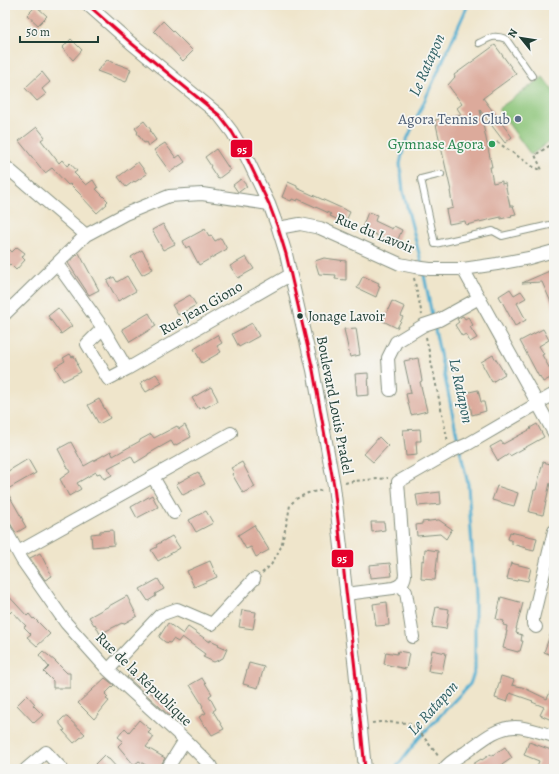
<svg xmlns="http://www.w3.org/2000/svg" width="559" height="774" viewBox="0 0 559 774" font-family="Alegreya,serif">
<rect width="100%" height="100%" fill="#f6f6f2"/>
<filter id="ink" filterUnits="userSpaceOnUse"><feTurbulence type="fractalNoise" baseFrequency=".025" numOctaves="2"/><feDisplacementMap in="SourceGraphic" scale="8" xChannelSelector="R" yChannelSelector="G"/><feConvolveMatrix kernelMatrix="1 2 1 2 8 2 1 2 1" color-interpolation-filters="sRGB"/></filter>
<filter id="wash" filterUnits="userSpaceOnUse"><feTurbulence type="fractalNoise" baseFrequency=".012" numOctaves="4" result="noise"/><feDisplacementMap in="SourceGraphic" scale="16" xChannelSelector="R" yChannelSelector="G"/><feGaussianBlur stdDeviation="0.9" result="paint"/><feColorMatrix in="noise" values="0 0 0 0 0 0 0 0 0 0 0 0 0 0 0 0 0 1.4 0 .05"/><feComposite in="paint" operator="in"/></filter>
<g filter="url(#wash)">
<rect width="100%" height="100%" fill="#efe5cb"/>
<path fill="#8bc478" stroke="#558056" d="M543,77L554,92V138L531,155L498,109Z"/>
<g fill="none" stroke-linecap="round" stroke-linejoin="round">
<path stroke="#52afd1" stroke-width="3" d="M422,265L403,191L400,164L404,146L468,5
M423,270L433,320
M434,325L459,445
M395,769L418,739L470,684L475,670V595L468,484L460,450"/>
</g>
<g id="blocks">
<path fill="#dcaa9b" d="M36,6L47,16L38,25L27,15Z
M163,21L193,51L183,61L154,31Z
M71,39L82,50L73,60L62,48Z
M495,45L516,74L483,98L512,137L505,143L480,110L492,167H490L493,183L502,181V184L505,183L510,206H513L516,214L511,215L512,216L501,219V217L466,225L465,221L449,224L446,210L453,208L450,191H451L435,120L461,114L457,108L462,104L448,85L455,77L454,75Z
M107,60L131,69L126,82L97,71Z
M42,72L50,82L42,89L46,94L37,101L25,88Z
M144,121L151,130L150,131L156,140L148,146L146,142L144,143L137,133L138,132L135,128Z
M37,127L45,137L41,140L59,163L62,160L67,166L70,163L77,171L74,173L86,185L93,180L98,188L96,189L108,201L106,203L107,204L97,213L81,196H82L70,184L68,185L52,168L45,173L19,141Z
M165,143L176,158L180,155L185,162L170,172L154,150Z
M216,149L230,170L218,179L210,167L211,166L205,157Z
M138,162L147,174L135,182L134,181L126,187L118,177Z
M241,179L247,186L239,192H238L233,185Z
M288,182L297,186V188L350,212L345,223L330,216L331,214L298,199L297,201L292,199L291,201L282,197Z
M368,212L377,215L375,221L392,229L394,226L402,230L395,246L385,242L386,240L377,236V235L362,228Z
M163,224L175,244L163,250L152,230Z
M205,229L209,236L211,235L215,241L221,238L227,249L199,265L189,246L186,248L183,241Z
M5,245L12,252L17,247L25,253L22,257L25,260L16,270L10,264L5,268Z
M142,250L153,269L142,275L131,257Z
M79,253L99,290L89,295L68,263Z
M246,257L254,269L238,278L230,266Z
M324,258L346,261V280L335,279L336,275L319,274L315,261Z
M554,269V309L542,282L522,283Z
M127,276L136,291L118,301L107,281L114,277L117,282Z
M363,276L379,283L378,285L380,286L376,297L357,288Z
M510,289L514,295L521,291L526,298L517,303L526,320L515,326L499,296Z
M190,295L196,305L184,312V311L178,315L172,305Z
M392,301L405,307L401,316L403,317L397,328L383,321Z
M58,308L72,326L61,334L48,316Z
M149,313L156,326L130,342L122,329Z
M463,316L465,319L468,317L473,325L470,327L477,338L470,342L466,334L462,336L455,325L459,322L457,319Z
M252,323L259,336L239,347L232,334Z
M356,328L360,355L350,357L344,329Z
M543,329L549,340L539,346L544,354L542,355L554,376L543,382L540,376L539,377L520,341Z
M217,335L222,343L217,346L221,352L202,363L194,349Z
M70,354L72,357L74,356L78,364L77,365L81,372L63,381L55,367L65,361L63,358Z
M493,355L505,374L492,382L481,362Z
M418,358L422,381L420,382L427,411L411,415L406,394L411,393L404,361Z
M368,373L369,395L357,396L355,374Z
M156,374L162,383L146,392L140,383Z
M211,387L217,398V399L218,401L205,408L204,406L199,409L192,398Z
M478,390L481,402H484L486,411L472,415L470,405H468L465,393Z
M99,399L110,418L99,424L88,405Z
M537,424L544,437L510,456L509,454L498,461L490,447L501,441L503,444L531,429L530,428Z
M185,425L191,437L174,446L171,441L148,454V455L135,463L131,456L108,468L112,475L104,479L100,473L97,474L96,472L77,483L81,489L69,496L60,479L70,472L58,449L71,442L84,466L111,451L113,456L140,441V440L151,434L154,438L177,426L179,429Z
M420,429L421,441H416L417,455L406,456L403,430Z
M379,437L388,446L373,462L364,454Z
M28,459L36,473L6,490L23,520H22L26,527L16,533L5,515V473Z
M242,462L255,487L243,493L232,474L234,472L231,468Z
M543,462L554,465V475L552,484L550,483L543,515L529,512L534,490H536Z
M198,472L205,484L183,495L176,484Z
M497,486L518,493L514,506L492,500Z
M440,492L441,504L418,506L416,495Z
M152,495L158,507L137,518L131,507Z
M206,511L213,523L196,532L189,520Z
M438,520H439L452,529L446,539L440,534L417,536L416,525L422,524V522Z
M371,522H384L385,530L372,532Z
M254,525L269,550L256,557L251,547L246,549L238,535Z
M113,530L114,545L92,547L91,534L100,533V531Z
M510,532L537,538L534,551L526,549V548L512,544V541L508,539Z
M172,536L180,548L158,561L151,550L157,547L156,545Z
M425,549L438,551L435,580L421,579L422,560L424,561Z
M40,553L52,576L45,580L30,558Z
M210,561L217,577L194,587L187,571Z
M390,563L392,576L370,578L369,565Z
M511,563L531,568L528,581L518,579L517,581L507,579Z
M158,579L164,589L155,594L156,596L148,601L140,589Z
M5,592L27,616L29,614L33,619L34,618L50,634L37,646L27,637L31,634L24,627L26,626L12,611L10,613L5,608Z
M127,596L137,616L123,624L122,623L100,634L95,624L94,625L89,617Z
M501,597L523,603L516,629H517L516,633L522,635L521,641H523L520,651H518V652L503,648L507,631H506L507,626L503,625L504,621L496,619Z
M387,602L389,625L376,626L373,604Z
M436,607L449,609L446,629L432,627Z
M242,610L256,612L253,629L239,627Z
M168,623L183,634L188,627L210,642V640L219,644L218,645L227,649L223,658L214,662L203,657L205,654L182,637L178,642L173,639L170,643L165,642L159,637Z
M553,627L554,628V656L544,652Z
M432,650L446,653L442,673L428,671Z
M43,651L55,661L67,673H70V688H53V681L44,672L49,667L39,655Z
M398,651L409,653L406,669L384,664L386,652L397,654Z
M249,663L264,667L258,688L243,684Z
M129,675L162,702L163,703L165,702L179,713L172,718L127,677Z
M501,676L514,680L512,685L522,687L547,699L554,683V721L540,715L544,707L532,702L533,701L510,693L507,702L495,698Z
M105,678L114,685L105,694L108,697L106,699L109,701L94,719L78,703Z
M202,678L212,694L209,696L216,709L213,711L224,729L212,735L206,726L205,727L199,717L206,713L202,707L203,706L190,685Z
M27,695L35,704L33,705L43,715L34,723L17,705Z
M64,717H67L85,734L74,743L63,731L65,730L60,724V721Z
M139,720L151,730L148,733L154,737L146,747L165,758L161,765L160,769H152L139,761L134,765L118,746L123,741L118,737L125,728L129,732Z
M529,742L554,751V769H536L539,761L524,755Z
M505,747L512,758L496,769H468L474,765L473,764L481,759L482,760L491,754V756Z
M104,755L108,759H109L118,769H100L95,764Z"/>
</g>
</g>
<g filter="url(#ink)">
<use href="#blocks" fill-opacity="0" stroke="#879180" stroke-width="1"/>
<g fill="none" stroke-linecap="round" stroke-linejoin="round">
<defs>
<path id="lane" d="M479,43C490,38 493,34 506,39L532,76
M441,174L421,179L435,244L493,231L502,236L554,224"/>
<path id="street" d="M88,5L131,43L207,105L219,115L232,132L245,154L269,204L278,228L286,254L301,320L313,370L334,486L355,669L365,769
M5,166L86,235
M278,228L300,224L320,228L400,264L415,267L430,269H463L497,264L529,258L554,251
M57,264L103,328L127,369L290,275
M463,269L554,433
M5,314L86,235L125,214L169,196L202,194L269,204
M103,328L87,344L108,379L127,369
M390,390L388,358L396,342L424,325L439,320L479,298
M153,477L174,513
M5,529L22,560L66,623L108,670L185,740L210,765L212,769
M18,552L231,433
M401,585L406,592L413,637
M346,594L393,588C400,586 404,583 405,575L398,482L452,451L468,444L554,394
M536,627L533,624V618L554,531
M108,670L160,615L177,609L212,624L254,579
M26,769L46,752L62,769
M167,769L185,740
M444,769C449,762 458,757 466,752C480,742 496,727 515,727C528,727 541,733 554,736"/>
</defs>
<use href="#lane" stroke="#879180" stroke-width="8"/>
<use href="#street" stroke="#879180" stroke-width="14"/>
<path stroke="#879180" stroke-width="2" stroke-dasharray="3 3" stroke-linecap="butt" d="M497,142L535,168L542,170L535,155L554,143
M414,278L422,315
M426,337L448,442
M345,483L354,481L388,478
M262,573L271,565L281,547L288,517L290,505L296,499L308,493L323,490
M372,723L380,722L410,723L416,727L439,757"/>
<use href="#lane" stroke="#fff" stroke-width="6"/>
<use href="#street" stroke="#fff" stroke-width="12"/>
<defs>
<path id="bus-1" d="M88,5L131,43L219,115L232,132L245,154L269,204L278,228L286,254L313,370L334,486L355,669L365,769"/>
</defs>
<use href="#bus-1" stroke="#f6f6f2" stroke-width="6"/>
<use href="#bus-1" stroke="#e4002b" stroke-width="3"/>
</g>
</g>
<circle fill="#5c6f8a" stroke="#f6f6f2" stroke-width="1.5" cx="518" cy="119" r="4"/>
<circle fill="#2e9e5b" stroke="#f6f6f2" stroke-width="1.5" cx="492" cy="144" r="4"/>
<circle fill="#1f3d34" stroke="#f6f6f2" stroke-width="1.5" cx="300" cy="316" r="3.5"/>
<g text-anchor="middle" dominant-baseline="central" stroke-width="3.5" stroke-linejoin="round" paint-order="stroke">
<g font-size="14" fill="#1f3d34" stroke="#f6f6f2" text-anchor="start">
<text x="308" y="316">Jonage Lavoir</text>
</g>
<g font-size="15" fill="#4e5e75" stroke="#f6f6f2" text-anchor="end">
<text x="510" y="119">Agora Tennis Club</text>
</g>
<g font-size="15" fill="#27864d" stroke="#f6f6f2" text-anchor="end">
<text x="484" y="144">Gymnase Agora</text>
</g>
<g font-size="15" fill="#1f3d34" stroke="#f6f6f2">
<text transform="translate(375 233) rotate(22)">Rue du Lavoir</text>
<text transform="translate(201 308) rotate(-30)">Rue Jean Giono</text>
<text transform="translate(335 405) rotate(79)">Boulevard Louis Pradel</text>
<text transform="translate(144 679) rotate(44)">Rue de la République</text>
</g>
<g font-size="16" font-style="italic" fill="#2e5f63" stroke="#f6f6f2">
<text transform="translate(427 65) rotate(-66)">Le Ratapon</text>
<text transform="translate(461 391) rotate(78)">Le Ratapon</text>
<text transform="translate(433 708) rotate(-48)">Le Ratapon</text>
</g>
</g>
<g stroke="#f6f6f2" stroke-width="1.5">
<rect x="230" y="139" width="23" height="19" rx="4" fill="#e4002b"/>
<rect x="331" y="549" width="23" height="19" rx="4" fill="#e4002b"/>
</g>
<g font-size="11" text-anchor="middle" font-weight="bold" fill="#fff">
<text x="242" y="153">95</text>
<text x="342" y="562">95</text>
</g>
<rect width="559" height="774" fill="none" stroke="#f6f6f2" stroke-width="20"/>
<g transform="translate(521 38) rotate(300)" stroke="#f6f6f2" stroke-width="3" paint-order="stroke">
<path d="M0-3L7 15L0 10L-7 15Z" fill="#1f3d34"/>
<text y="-6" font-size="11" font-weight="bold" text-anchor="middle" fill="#1f3d34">N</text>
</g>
<path d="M20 36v6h78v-6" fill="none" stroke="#1f3d34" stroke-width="2"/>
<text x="26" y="36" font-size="12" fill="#1f3d34" stroke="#f6f6f2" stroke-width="3" paint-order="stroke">50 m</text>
</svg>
